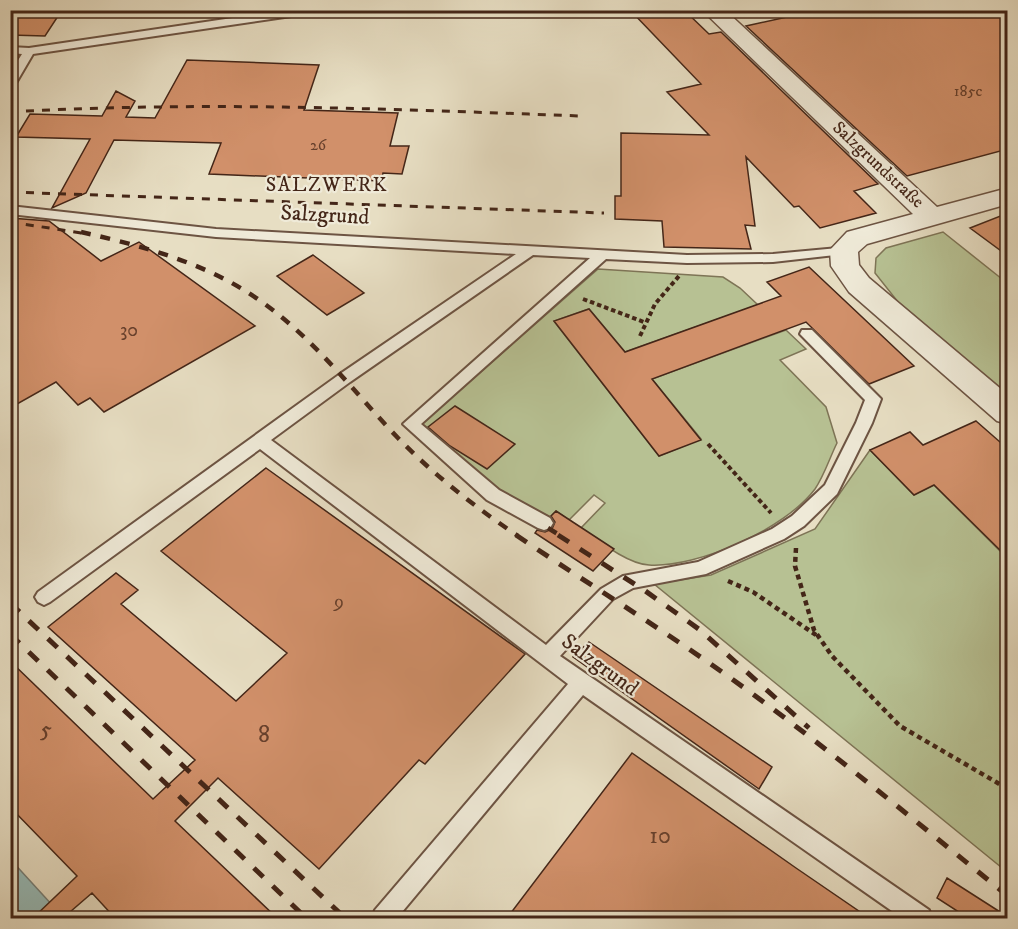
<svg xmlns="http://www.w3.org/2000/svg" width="1018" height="929" viewBox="0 0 1018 929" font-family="'IM FELL DW Pica',serif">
<rect width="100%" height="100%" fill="#e7dec3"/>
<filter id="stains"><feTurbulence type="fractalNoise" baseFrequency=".00333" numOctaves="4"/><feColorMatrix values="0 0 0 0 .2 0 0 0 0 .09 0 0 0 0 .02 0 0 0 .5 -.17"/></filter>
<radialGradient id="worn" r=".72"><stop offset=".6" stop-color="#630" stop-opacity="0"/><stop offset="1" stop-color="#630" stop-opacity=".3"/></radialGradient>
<path fill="#b7c193" stroke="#7e7456" stroke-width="1.5" d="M943,232L1007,283V394L898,302L875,273L876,258L886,248Z
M598,269L723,277L740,288L758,305L625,352L589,309L554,321L659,456L701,439L652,379L786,330L806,349L780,360L826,407L837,443C830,457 824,476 815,489C785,529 698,568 649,565C627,564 598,540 581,528L605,503L594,495L569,520L556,511L550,517L508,496L418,427Z
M870,450L914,495L934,485L1007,558V872L654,584L711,575L815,529Z"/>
<path fill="#97bbb8" stroke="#767f78" stroke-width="1.5" d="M11,860L64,918H11Z"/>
<path fill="#d1906a" stroke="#442618" stroke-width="1.5" d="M10,10H62L45,36L10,35Z
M630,10H684L709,34L721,32L878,184L854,191L876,213L820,228L799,206L794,207L746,157L755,226L745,225L751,249L664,247L662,221L615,219V196H621V133L709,135L667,92L701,84Z
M819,10H1008V149L907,176L746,26Z
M187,60L319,65L304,110L398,113L390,146H409L402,174L383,173L381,181L209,174L221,143L114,140L86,193L52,208L90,139L16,137L30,114L102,116L116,91L135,101L126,117L155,118Z
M1008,213V256L970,228Z
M10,218L49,221L101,261L139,242L255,326L104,412L90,398L78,405L56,382L10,408Z
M313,255L364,293L327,315L277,276Z
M809,267L914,366L869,384L806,322L652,379L701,440L659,456L554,321L589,309L625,352L781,296L767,282Z
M455,406L515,444L487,469L450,446L428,427Z
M976,421L1008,449V558L934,485L914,495L870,450L910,432L923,445Z
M266,468L525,654L425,764L419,760L319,869L218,778L175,821L277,918H115L92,893L63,918H33L77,876L10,807V661L153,799L195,760L48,627L116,573L138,590L121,604L236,701L287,653L161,551Z
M556,511L614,549L593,571L535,533L537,530L545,532L552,529L555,522L551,516Z
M589,642L772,767L759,789L573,657Z
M632,753L796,868L869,918H507Z
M947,878L1008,917V918H968L937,898Z"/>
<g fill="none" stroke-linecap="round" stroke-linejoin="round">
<defs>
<path id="service" d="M287,10H317L312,13L33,54L16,83L10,86V73L22,54L10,53V47L29,48Z
M10,206L216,229L687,255L773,254L849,247L851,250L844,254L773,262L687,263L606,259L421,424L499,490L550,518L553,523L550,528L544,530L538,528L487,500L403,424L590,258L533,255L350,382L271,440L546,645L601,589L623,576L698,562L772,529L792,516L825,485L856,423L865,400L800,334L802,330H812L881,399L872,423L837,494L804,526L784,539L706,574L633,588L613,599L560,656L929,910L932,918H902L583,695L397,918H372L375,910L568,684L260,449L50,602L44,605L38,602L35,597L38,592L340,374L516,254L216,237L10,214Z"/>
<path id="minor" d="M702,10H725L937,207L1008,188V204L867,244L858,252L859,265L869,278L1008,395V424L997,421L849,292L831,266L830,250L847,232L913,214Z"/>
</defs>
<use href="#service" stroke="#6d5443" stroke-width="4"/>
<use href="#minor" stroke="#6d5443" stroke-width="3"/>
<path stroke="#442618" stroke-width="4" stroke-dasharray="4.5 3" stroke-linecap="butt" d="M583,299L644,322
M640,336L655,304L679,276
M708,444L771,513"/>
<path stroke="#442618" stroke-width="4.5" stroke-dasharray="5 4" stroke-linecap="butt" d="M796,548L795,566L814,630L832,656L900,726L1008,789
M728,581L753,592L816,635"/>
<use href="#service" fill="#efead8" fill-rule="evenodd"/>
<use href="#minor" fill="#efead8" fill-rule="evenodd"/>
<path stroke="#442618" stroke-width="3" stroke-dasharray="8 8" stroke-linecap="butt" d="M10,112C200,101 390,109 580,116
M10,192L604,213
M10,222L88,234"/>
<path stroke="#442618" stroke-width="4.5" stroke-dasharray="10 10" stroke-linecap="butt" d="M81,232C142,246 207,263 259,300C314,338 352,390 398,438C434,475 475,507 518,536
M548,528L561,536"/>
<path stroke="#442618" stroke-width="5" stroke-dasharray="13 13" stroke-linecap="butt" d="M516,535C591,586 669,633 743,687C834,753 920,825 1008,896
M558,535L644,590L700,630L809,728
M10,603L345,918
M10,634L306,918"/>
</g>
<g text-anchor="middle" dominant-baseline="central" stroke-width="4.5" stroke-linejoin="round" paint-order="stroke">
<g font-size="16" fill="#67402c">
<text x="968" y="91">185c</text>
<text x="318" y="145">26</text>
</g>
<g font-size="18" fill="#442618" stroke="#efead8">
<text transform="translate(878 165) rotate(43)">Salzgrundstraße</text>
</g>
<g font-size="20" letter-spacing="1.5" fill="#442618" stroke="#efead8">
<text x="327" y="185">SALZWERK</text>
</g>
<g font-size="20" fill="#67402c">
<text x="129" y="330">30</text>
<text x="339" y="602">9</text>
</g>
<g font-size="22" fill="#442618" stroke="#efead8">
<text transform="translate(325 215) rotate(3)">Salzgrund</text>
<text transform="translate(600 665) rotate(36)">Salzgrund</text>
</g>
<g font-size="24" fill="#67402c">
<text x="46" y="730">5</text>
<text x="264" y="735">8</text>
<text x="660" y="836">10</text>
</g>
</g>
<rect width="1018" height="929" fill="none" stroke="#e7dec3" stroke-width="36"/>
<rect x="12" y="12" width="994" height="905" fill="none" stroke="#442618" stroke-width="3"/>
<rect x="18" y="18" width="982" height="893" fill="none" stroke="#442618" stroke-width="1.5"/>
<rect width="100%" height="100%" filter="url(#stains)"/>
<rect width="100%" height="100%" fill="url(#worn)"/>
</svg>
